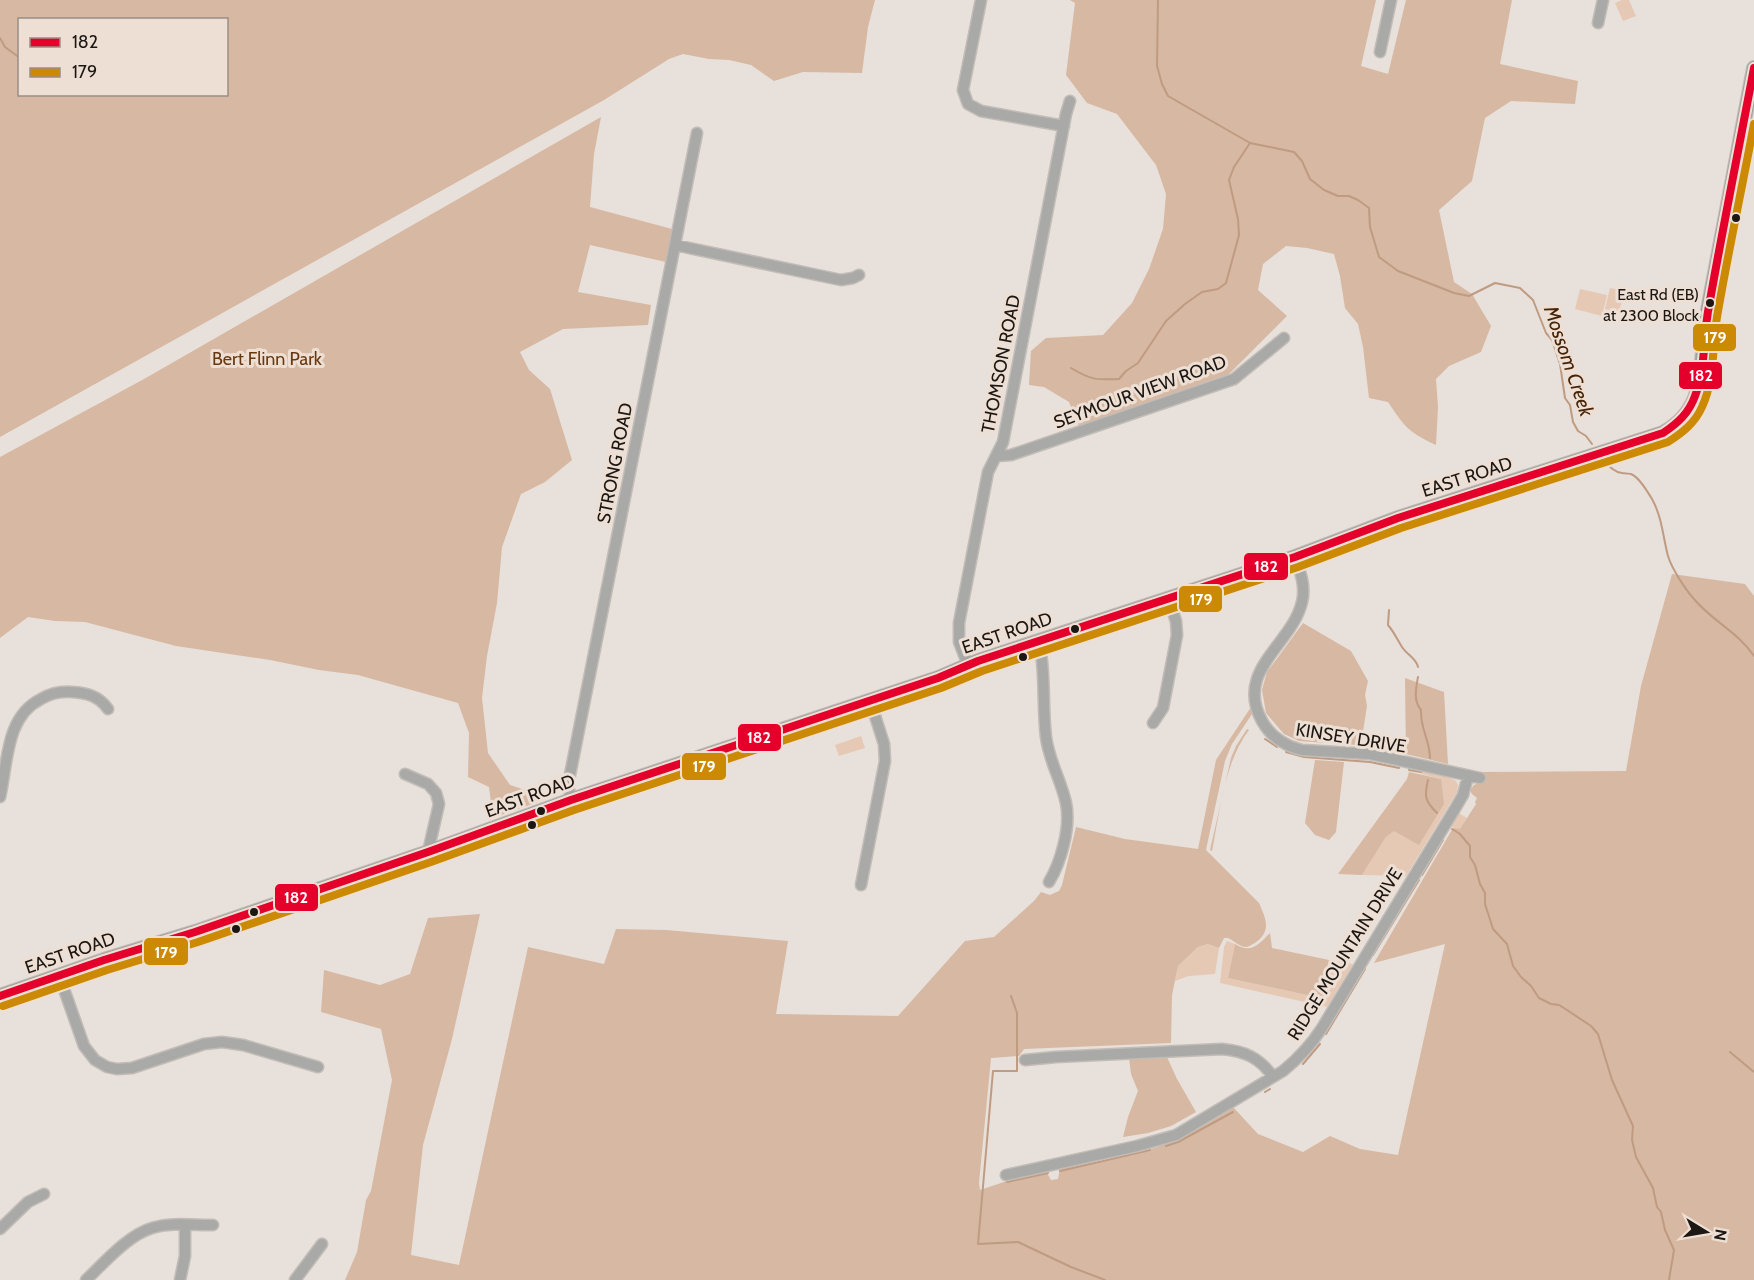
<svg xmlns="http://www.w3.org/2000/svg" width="1754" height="1280" viewBox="0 0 1754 1280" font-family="Cabin,sans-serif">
<rect width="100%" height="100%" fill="#e8e0da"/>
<path fill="#e6c9b5" d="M1622,0H1629L1636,16L1623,21L1615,3Z
M1610,288L1625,291L1619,312L1605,309Z
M1580,289L1607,295L1602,316L1575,309Z
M861,736L865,748L839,756L835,745Z
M1422,770L1450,776V778L1456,781L1458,785L1457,792L1406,876L1362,875L1386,837L1394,831L1441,779L1421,774Z
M1457,812L1467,818L1460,830L1449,826Z
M1227,941L1235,944L1228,978L1326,999L1329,992L1324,978L1329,960L1353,964L1327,1007L1220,983L1224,947Z
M1208,944L1219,948L1215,974L1189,976L1175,981L1178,966L1198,947Z"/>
<path fill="#d7b8a2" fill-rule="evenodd" d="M0,0H875L868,27L862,73L803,72L774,81L751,65L729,60L709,59L683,54L669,59L604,100L0,437ZM20,20H226V94H20Z
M1070,0H1376L1361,66L1388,74L1406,0H1512L1500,64L1578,81L1575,104L1511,101L1485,118L1472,181L1439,210L1454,282L1472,294L1491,326L1481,352L1449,366L1436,379L1438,407L1436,445C1408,432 1405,427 1388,402L1369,398L1363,347L1358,324L1345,308L1340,276L1334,254L1307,248L1286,246L1263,264L1258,290L1287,316L1229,374L1079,426L1069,402L1044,387L1029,385L1031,351L1046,338L1103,335L1132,303L1149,269L1163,229L1166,194L1156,165L1117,114L1087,103L1066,75L1075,3Z
M601,117L594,154L590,207L672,229L666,262L590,245L578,292L651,305L648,325L563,329L520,352L529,370L550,389L572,460L545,482L521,494L502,547L497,603L487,656L482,698L488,753L510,785L549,798L493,818L489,787L468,777L469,733L458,703L358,675L319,670L270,660L176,646L85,622L55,621L28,617L0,638V457L144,379Z
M1672,574L1745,584L1754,596V1280H345L357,1252L366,1200L371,1191L392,1080L381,1029L321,1012L324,970L380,985L410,974L428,918L480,914L452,1039L423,1145L411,1255L459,1265L528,947L604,964L616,929L666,930L788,941L776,1014L898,1016L965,941L994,937L1034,901L1041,892L1050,895L1059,891L1062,885L1076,827L1125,839L1198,849L1216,760L1251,707L1252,714L1232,744L1225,761L1206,850L1259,903C1266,919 1272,931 1255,943C1252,944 1249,947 1246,947C1240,947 1233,940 1228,938H1224L1219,948L1208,944L1198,947L1178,966L1172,995L1171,1043L1024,1049L1019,1056L991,1058L979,1183L980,1190L1007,1181L1046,1171L1051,1180L1058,1179L1060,1168C1096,1162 1134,1157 1168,1143C1191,1134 1212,1120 1233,1107L1258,1134L1303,1152L1330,1136L1360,1149L1398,1155L1445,944L1374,963L1453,828L1460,829L1476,804L1475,802L1477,798L1472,794L1470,790L1474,785L1479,783L1482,772L1626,771L1641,686Z
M1303,623L1351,651L1368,681L1365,695L1367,706L1361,744L1358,743L1357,745L1299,741L1284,734L1266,713L1262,690L1267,672Z
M1405,678L1444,692L1448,764L1406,754Z
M1247,729L1249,730C1224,763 1220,811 1212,851L1210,850L1231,758L1236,746Z
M1315,760L1344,762L1336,832L1329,840L1315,835L1305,823Z
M1409,772L1441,779L1444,804L1419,845L1394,831L1386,837L1362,875L1338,874L1407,779Z
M1270,933L1272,948L1329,960L1324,978L1329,993L1326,999L1228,978L1235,944C1251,954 1258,945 1270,933Z
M1167,1057L1177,1079L1196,1112L1171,1126L1148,1133L1123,1137L1128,1117L1138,1091L1131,1074L1129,1058Z"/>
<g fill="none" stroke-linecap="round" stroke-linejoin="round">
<path stroke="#bf9b82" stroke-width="2" d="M1158,0L1157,66L1162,84L1168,96L1250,143L1294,152L1302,161L1310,179L1324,190L1338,196H1349L1358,200L1369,208L1370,227L1379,257L1398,271L1454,293L1469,296L1495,283L1520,288L1533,300L1546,333L1552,340L1560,364L1565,398L1570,405L1573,422L1578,431L1586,436L1592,444
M0,38L5,47L20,58
M1071,368C1091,380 1096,380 1119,379L1126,371L1138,363L1166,321L1185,304L1202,292L1218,289L1226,283L1239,235L1238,219L1229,180L1234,167L1250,143
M1604,460C1610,467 1614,472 1622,473C1624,473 1630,474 1631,474C1640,478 1647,491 1652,499C1662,517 1663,537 1668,556C1672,569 1685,589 1694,599C1712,621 1738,632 1754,656
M1389,610L1388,625C1394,632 1397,639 1402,647C1407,655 1416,658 1418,667
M1418,677C1416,688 1413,701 1421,710C1420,729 1430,740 1430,758
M1265,739L1277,747
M1286,752L1304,757L1370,762L1399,768
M1409,770L1421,772
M1428,780C1424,797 1425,801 1437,813
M1452,829L1460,834L1470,846V857L1475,865L1480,884L1485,893V904L1493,929L1507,944L1513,966L1521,977L1531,986L1539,998L1551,1004L1559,1005L1567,1010L1591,1026L1598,1034L1612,1080L1633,1126L1632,1140L1636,1157L1653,1188L1657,1207L1661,1212L1665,1230L1674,1250L1669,1280
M1422,875L1443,840
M1373,955L1419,880
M1011,996L1017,1013V1071H993L978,1244L1018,1242L1071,1267L1105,1280
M1326,1034L1365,969
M1730,1052L1754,1072
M1303,1064L1320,1044
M1265,1092L1270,1089
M1166,1146L1178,1142L1233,1112
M1060,1171L1150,1150
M1007,1182L1048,1173"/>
<defs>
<path id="minor" d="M981,0L963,90L968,104L981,111L1064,126
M1598,23L1603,0
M1380,52L1391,0
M675,245L841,280L853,278L859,275
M997,456L1011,455L1234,379L1284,338
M1295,557C1300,571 1306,586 1302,602C1292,645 1234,670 1262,721C1271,737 1285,746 1302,750L1370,754L1480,778
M1039,641C1046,672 1042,705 1046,737C1049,761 1061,780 1066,803C1071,827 1061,862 1049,882
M968,665L959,642V623L988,472L1003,442L1066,114L1070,101
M1153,723L1163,708L1177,635L1176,621L1168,598
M405,774L428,784L436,793L439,804L428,852
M0,797C8,763 5,717 41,699C51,693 60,691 72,692C87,693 99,696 108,709
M571,800L568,785L697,133
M861,885L885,761L884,744L870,700
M59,975L84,1046L95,1060L107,1067L117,1069L132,1068L204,1044L222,1042L243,1045L318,1067
M1025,1060L1056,1057L1222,1049C1245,1051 1260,1058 1273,1077
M1006,1175L1137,1146L1176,1135L1283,1071C1299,1058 1311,1045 1322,1028L1456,807L1463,795L1468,776
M0,1229L28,1202L44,1194
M86,1280C104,1263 128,1235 152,1228C170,1222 193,1225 213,1225
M180,1280L185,1256V1225
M295,1280L322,1244"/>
<path id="major" d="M0,996L104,960L195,932L428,852L571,800L938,678L978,661L1295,557L1398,518L1663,433C1702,411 1700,380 1704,340C1705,325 1708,310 1711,294L1754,68"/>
</defs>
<use href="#minor" stroke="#c2bcb7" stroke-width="13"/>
<use href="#major" stroke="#c2bcb7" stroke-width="16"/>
<use href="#minor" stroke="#a9a9a7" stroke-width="10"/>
<use href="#major" stroke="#a2a19f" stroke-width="14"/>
<defs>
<path id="bus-1" d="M0,996L104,960L195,932L428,852L571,800L938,678L978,661L1295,557L1398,518L1663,433C1678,423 1689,413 1695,396C1706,368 1703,335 1709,306C1723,227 1739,147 1754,68"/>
<path id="bus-2" d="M3,1006L107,970L198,942L431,862L574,810L941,688L982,671L1298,567L1401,528L1668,442C1682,433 1695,423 1702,407C1715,379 1712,347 1717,317C1728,253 1742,188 1754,124"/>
</defs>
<use href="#bus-1" stroke="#eedfd4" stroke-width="12"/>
<use href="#bus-2" stroke="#eedfd4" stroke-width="12"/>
<use href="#bus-1" stroke="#e4002b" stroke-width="8"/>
<use href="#bus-2" stroke="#cb8904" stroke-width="8"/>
</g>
<g fill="#1c1713" stroke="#eedfd4" stroke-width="2">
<circle cx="1736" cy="218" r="5"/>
<circle cx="1710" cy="303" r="5"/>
<circle cx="1075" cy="629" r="5"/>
<circle cx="1023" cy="657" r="5"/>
<circle cx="541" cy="811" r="5"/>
<circle cx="532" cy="825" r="5"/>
<circle cx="254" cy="912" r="5"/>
<circle cx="236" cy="929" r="5"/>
</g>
<g text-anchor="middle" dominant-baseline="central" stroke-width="6" stroke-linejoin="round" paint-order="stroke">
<g font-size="16" fill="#1c1713" stroke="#eedfd4" text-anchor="end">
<text x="1699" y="294">East Rd (EB)<tspan x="1699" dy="21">at 2300 Block</tspan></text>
</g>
<g font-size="18" fill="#68380f" stroke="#eedfd4">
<text x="267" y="359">Bert Flinn Park</text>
</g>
<g font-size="18" fill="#1c1713" stroke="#eedfd4">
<text transform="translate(1001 364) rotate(-79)">THOMSON ROAD</text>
<text transform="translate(1140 392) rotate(-20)">SEYMOUR VIEW ROAD</text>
<text transform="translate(615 463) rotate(-79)">STRONG ROAD</text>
<text transform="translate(1467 477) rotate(-18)">EAST ROAD</text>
<text transform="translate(1007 633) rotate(-19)">EAST ROAD</text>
<text transform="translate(1351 738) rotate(9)">KINSEY DRIVE</text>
<text transform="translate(530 796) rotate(-20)">EAST ROAD</text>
<text transform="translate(70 953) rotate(-19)">EAST ROAD</text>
<text transform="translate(1345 954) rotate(-58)">RIDGE MOUNTAIN DRIVE</text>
</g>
<g font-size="20" font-style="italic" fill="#462408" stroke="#eedfd4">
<text transform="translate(1569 361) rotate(71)">Mossom Creek</text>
</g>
</g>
<g stroke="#eedfd4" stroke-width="2">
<rect x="1692" y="323" width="45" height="29" rx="6" fill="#cb8904"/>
<rect x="1678" y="361" width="45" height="29" rx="6" fill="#e4002b"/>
<rect x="1243" y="552" width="46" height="29" rx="6" fill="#e4002b"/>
<rect x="1178" y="585" width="45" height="28" rx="6" fill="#cb8904"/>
<rect x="737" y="723" width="45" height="29" rx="6" fill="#e4002b"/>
<rect x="681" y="752" width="46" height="29" rx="6" fill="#cb8904"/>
<rect x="274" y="883" width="45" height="29" rx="6" fill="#e4002b"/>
<rect x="143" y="937" width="46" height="29" rx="6" fill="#cb8904"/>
</g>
<g font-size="16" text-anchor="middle" font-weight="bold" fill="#fff">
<text x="1715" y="343">179</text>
<text x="1701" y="381">182</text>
<text x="1266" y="572">182</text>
<text x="1201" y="605">179</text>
<text x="759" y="743">182</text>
<text x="704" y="772">179</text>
<text x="296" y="903">182</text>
<text x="166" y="958">179</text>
</g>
<rect x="18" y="18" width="210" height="78" fill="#eedfd4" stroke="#9a8f87" stroke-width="1.5"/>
<rect x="30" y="38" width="30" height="9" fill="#e4002b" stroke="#9a8f87" stroke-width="1.5"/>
<text x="72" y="48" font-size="18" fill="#1c1713">182</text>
<rect x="30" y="68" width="30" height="9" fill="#cb8904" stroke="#9a8f87" stroke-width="1.5"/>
<text x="72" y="78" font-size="18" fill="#1c1713">179</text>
<g transform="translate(1706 1232) rotate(101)" stroke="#eedfd4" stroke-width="4.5" paint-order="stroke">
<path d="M0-4.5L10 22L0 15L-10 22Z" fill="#1c1713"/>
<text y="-9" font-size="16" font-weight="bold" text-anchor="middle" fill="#1c1713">N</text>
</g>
</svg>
